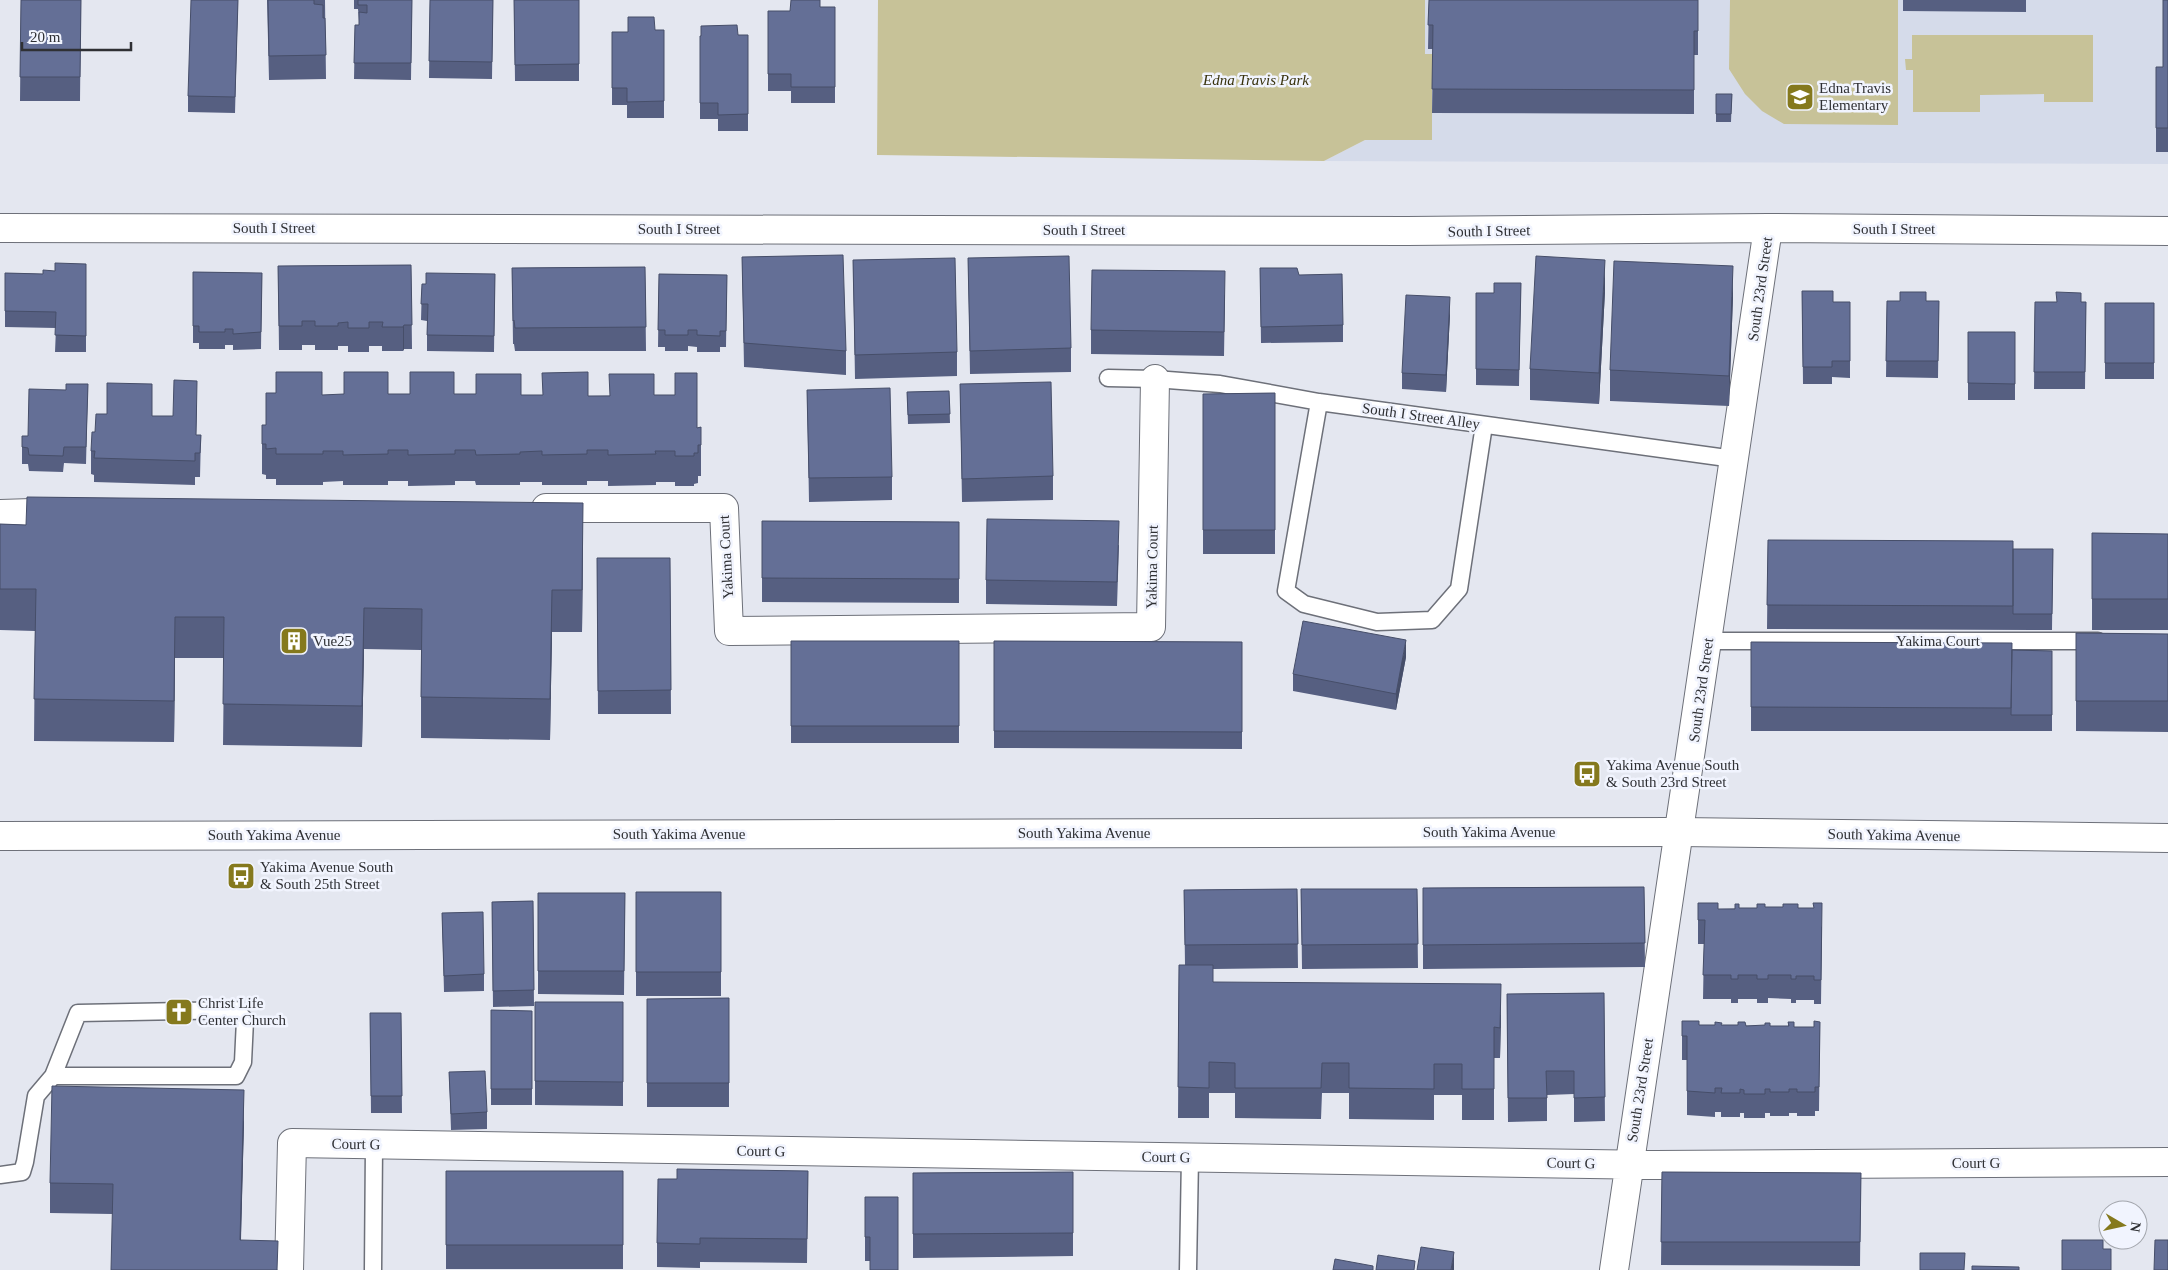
<svg xmlns="http://www.w3.org/2000/svg" width="2168" height="1270" viewBox="0 0 2168 1270" font-family="'Times New Roman',serif">
<rect width="100%" height="100%" fill="#e4e7f0"/>
<path fill="#d5dbea" d="M1425,0H2168V164L1324,161L1365,140L1432,139V54H1425Z"/>
<path fill="#c7c298" d="M878,0H1425V54H1432V140H1365L1324,161L877,155Z
M1730,0H1898V125L1784,124L1762,111L1745,94L1729,69Z
M1912,35H2093V102H2044V94L1980,95V112H1913V70H1906L1905,59H1912Z"/>
<g fill="none" stroke-linecap="round" stroke-linejoin="round">
<defs>
<path id="lane" d="M1108,378L1155,379L1220,384L1319,402L1734,459
M1319,402L1286,591L1304,604L1377,622L1432,620L1459,589L1484,425
M1708,641H2098
M0,1175L22,1172L25,1162L36,1096L53,1076L78,1013L236,1010L245,1020L243,1062L236,1076H53
M373,1270L374,1145
M1188,1270L1190,1157"/>
<path id="street" d="M0,228L1407,231L1768,228L2168,231
M546,508H724L729,631L1151,627L1155,379
M0,514L63,512
M289,1270L292,1143L1655,1165L2168,1162
M1614,1270L1768,228"/>
<path id="secondary" d="M0,836L1680,832L2168,838"/>
</defs>
<use href="#lane" stroke="#6d7079" stroke-width="19"/>
<use href="#street" stroke="#6d7079" stroke-width="30"/>
<use href="#secondary" stroke="#6d7079" stroke-width="30"/>
<use href="#lane" stroke="#fff" stroke-width="16"/>
<use href="#street" stroke="#fff" stroke-width="28"/>
<use href="#secondary" stroke="#fff" stroke-width="28"/>
</g>
<path fill="#565f81" d="M21,0H81L80,101H20Z
M238,0L235,113L188,112V96Z
M267,0H325L326,79L269,80Z
M354,0H412L411,80L354,79L355,25H359V21L358,9H354Z
M430,0H493L492,79L429,78Z
M514,0H579V81H515Z
M1429,0H1698V55H1694V114L1432,113L1433,49H1428Z
M1903,0H2026V12L1903,11Z
M2168,0V152H2156V67H2163Z
M820,7H835V103H791V91H768V11H790Z
M655,30H664V118H627V105H612V32H628Z
M748,35V131H718V119H700V36Z
M1716,94H1732L1731,122H1716Z
M742,257L846,351V375L744,367Z
M968,258L1071,348V372L970,374Z
M853,260L957,352V376L855,379Z
M86,264V352H55L56,328L5,327V273L43,274Z
M411,265L412,349H404L403,351H382V346H369V352H348V346H338V350H315V345H302V350H279L278,266Z
M645,267L646,351H515L514,344H513L512,268Z
M1260,268L1299,275L1343,325V342L1261,343Z
M193,272L262,273L261,349L233,350V345H225V349H199V343H193Z
M495,274L494,352L427,351V321L421,320L422,284H426Z
M659,274L727,275L726,347H720V352H697V347L688,346V351H665V347H658Z
M1521,283L1519,386L1476,385V293H1494Z
M1605,291L1599,404L1530,400V369Z
M1802,291L1833,302H1850V378L1832,377V384H1803Z
M1225,295L1224,356L1091,354V330Z
M1733,296L1729,406L1610,401V370Z
M1887,301H1939L1938,378L1886,377Z
M2035,302H2086L2085,389H2034Z
M2105,303H2154V379H2105Z
M1450,314L1446,392L1402,389V373Z
M1968,332H2015V400H1968Z
M476,374L521,395L588,396L654,395L697,428L701,427V476H698V483L694,484V486H675V482H656V485L608,486V481H587V485H542V482H520V485H476L475,481H455V485L408,486V481H388V485H343V481L323,482V485H276V479H266V475L262,474V425H266L322,395L476,394Z
M88,384L86,464L64,463L63,472L29,471L28,464H22V447L28,436L66,390Z
M960,384L1053,476V500L962,502Z
M807,390L892,477V500L809,502Z
M949,391L950,423L908,424L907,392Z
M1275,393V554H1203V394Z
M197,405L196,435H201L200,477H195V485L94,482V475L91,474V451L95,432L152,416H173Z
M762,521L959,522V603L762,602Z
M0,524L583,545L582,632H552L550,740L421,738V650L364,649L362,747L223,745L224,658H175L174,742L34,741L35,631L0,630Z
M2092,533L2168,534V630H2092Z
M1768,540L2013,549H2053L2052,630L1767,629Z
M1119,545L1117,606L986,604V580Z
M597,558H670L671,714H598Z
M2076,633L2168,634V732L2076,731Z
M791,641H959V743H791Z
M994,641L1242,642V749L994,748Z
M1751,642L2052,651V731H1751Z
M1406,657L1396,710L1293,691V674Z
M1644,887L1645,967L1423,969V888Z
M1297,889L1298,968L1213,969V982L1501,1015L1500,1058H1494V1120H1462V1095H1434V1120L1349,1119V1093H1322L1321,1119L1235,1118V1093H1209V1118H1178L1179,965H1185L1184,890Z
M1301,889H1417L1418,968L1302,969Z
M636,892H721V996H636Z
M538,893H625L624,995L538,994Z
M533,901L534,1006L493,1007L492,902Z
M1698,903L1718,909L1757,908L1765,907L1798,908L1822,927L1821,1004H1814V1000H1796V1003H1791V999L1768,998V1003H1757V999H1738V1003H1731V999H1703L1704,944H1698Z
M442,913L484,974V991L444,992Z
M1604,993L1605,1121L1574,1122V1094L1547,1095V1121L1508,1122L1507,994Z
M729,998V1107H647V999Z
M535,1002H623V1106L535,1105Z
M491,1010L532,1011V1105H491Z
M370,1013H401L402,1113H371Z
M1682,1021L1699,1025L1770,1026H1788V1022L1794,1027H1814L1820,1022L1819,1111H1815V1116H1797V1113H1789V1116H1770V1113H1765V1118H1744V1113H1740V1117H1721V1112H1715V1117L1687,1115V1060H1682Z
M449,1072L487,1112V1129L451,1130Z
M244,1121L241,1240L278,1270L112,1214L50,1213V1183Z
M446,1171H623V1269H446Z
M808,1171L807,1263L700,1262V1268L657,1267V1243L677,1179Z
M1073,1172V1256L913,1258V1173Z
M1662,1172L1861,1173L1860,1266L1661,1265Z
M865,1197L898,1270L870,1261H865Z"/>
<path fill="#464e69" d="M1605,260V291L1599,404V373Z
M1733,266V296L1729,406V376Z
M1450,297V314L1446,392V375Z
M404,325V349L403,351V327Z
M583,503V545L582,632V590Z
M552,590V632L550,740V699Z
M364,608V649L362,747V706Z
M175,617V658L174,742V701Z
M1406,640V657L1396,710V694Z
M1501,984V1015L1500,1058V1028Z
M244,1090V1121L240,1270V1240Z
M1454,1252V1270H1451Z"/>
<path fill="#646f96" stroke="#464e69" d="M21,0H81L80,77H20Z
M191,0H238L235,97L188,96Z
M268,0H314V4L323,5V18H325L326,55L269,56Z
M358,0H412L411,63H354L355,25H359V12L367,13V5H358Z
M430,0H493L492,62L429,61Z
M514,0H579V64L515,65Z
M791,0H820V7H835V87H791V74H768V11H790Z
M1429,0H1698V31H1694V90L1432,89L1433,25H1428Z
M2163,0H2168V128H2156V67H2163Z
M628,17H654L655,30H664V101L627,102V88H612V32H628Z
M737,25L738,35H748V114L718,115V103H700V36H701V26Z
M1716,94H1732L1731,114H1716Z
M843,255L846,351L744,343L742,257Z
M1069,256L1071,348L970,351L968,258Z
M1536,256L1605,260L1599,373L1530,369Z
M955,258L957,352L855,355L853,260Z
M1614,261L1733,266L1729,376L1610,370Z
M55,263L86,264V336L55,335L56,312L5,311V273L43,274V270L55,271Z
M411,265L412,325H404L403,327H382L383,322H369V328H348V322L338,323V326H315V321H302V326H279L278,266Z
M645,267L646,327L515,328L514,320L513,321L512,268Z
M1260,268H1297L1299,275L1342,274L1343,325L1261,327Z
M1092,270L1225,271L1224,332L1091,330Z
M193,272L262,273L261,332L233,334V329H225V332H199V326H193Z
M426,273L495,274L494,336L427,335L428,304H421L422,284H426Z
M659,274L727,275L726,331H720V336L697,335V330H688V335H665V330H658Z
M1494,283H1521L1519,370L1476,369V293H1494Z
M1802,291H1833V302H1850V361H1832V367H1803Z
M1900,292H1926V301H1939L1938,361H1886L1887,301H1900Z
M2056,292L2081,293V302H2086L2085,372H2034L2035,302H2057Z
M1406,295L1450,297L1446,375L1402,373Z
M2105,303H2154V363H2105Z
M1968,332H2015V384L1968,383Z
M276,372H322V395L344,394V372H388V394H410V372H454V394H476V374H521V395H543L542,373L588,372V396H610L609,374H654V395H675V373H697V428L701,427V445H698V453H694V456H675V451H655L656,454L608,455V450H587V454L542,455V451L520,452V454L476,455L475,450H455V454L408,455V450H388V454L343,455V451H323V454H276V448L266,449V444H262V425H266V393H276Z
M174,380L197,381L196,435H201L200,453H195V461L94,458L95,451H91L92,432H95L96,414H107V383L152,384V416H173Z
M1051,382L1053,476L962,479L960,384Z
M66,384H88L86,447H64L63,456L29,455L28,448L22,447V436H28L29,389L66,390Z
M890,388L892,477L809,478L807,390Z
M949,391L950,414L908,415L907,392Z
M1275,393V530H1203V394Z
M27,497L583,503L582,590H552L550,699L421,697L422,609L364,608L362,706L223,704L224,617H175L174,701L34,699L36,589H0V524L26,525Z
M987,519L1119,521L1117,582L986,580Z
M762,521L959,522V579L762,578Z
M2092,533L2168,534V599H2092Z
M1768,540L2013,541V606L1767,605Z
M2013,549H2053L2052,614H2013Z
M597,558H670L671,690L598,691Z
M1303,621L1406,640L1396,694L1293,674Z
M2076,633L2168,634V701H2076Z
M791,641H959V726H791Z
M994,641L1242,642V732L994,731Z
M1751,642L2012,643L2011,708L1751,707Z
M2012,650L2052,651V715H2011Z
M1644,887L1645,943L1423,945V888Z
M1297,889L1298,944L1185,945L1184,890Z
M1301,889H1417L1418,944L1302,945Z
M636,892H721V972H636Z
M538,893H625L624,971H538Z
M533,901L534,990L493,991L492,902Z
M1698,903H1718V909H1735V904H1739V908H1757V904H1765V907H1783V904H1798V908H1814L1813,903H1822L1821,980H1814V976H1796V979H1791V975H1768V979H1757V975H1738V979H1731V975H1703L1705,920H1698Z
M483,912L484,974L444,976L442,913Z
M1179,965H1213V982L1501,984L1500,1028L1494,1027V1089H1462V1064H1434V1089L1349,1088V1063H1322L1321,1088H1235V1063L1209,1062V1088L1178,1087Z
M1604,993L1605,1097L1574,1098V1071H1546L1547,1098H1508L1507,994Z
M729,998V1083H647V999Z
M535,1002H623V1082L535,1081Z
M491,1010L532,1011V1089H491Z
M370,1013H401L402,1096H371Z
M1682,1021H1699V1025H1715V1022L1722,1023L1721,1025H1738V1022H1745L1746,1026L1765,1025V1023H1770V1026H1789L1788,1022H1794V1027H1814V1021L1820,1022L1819,1087H1815V1092H1797V1089H1789V1092H1770V1089H1765V1094H1744V1090L1740,1089V1093H1721L1722,1088H1715V1093L1687,1091V1036H1682Z
M485,1071L487,1112L451,1114L449,1072Z
M52,1086L244,1090L240,1240L278,1241L277,1270H111L113,1184L50,1183Z
M677,1169L808,1171L807,1239L700,1238V1244L657,1243L658,1179H677Z
M446,1171H623V1245H446Z
M1073,1172V1233L913,1234V1173Z
M1662,1172L1861,1173L1860,1242H1661Z
M865,1197H898V1270H870V1237H865Z
M2062,1240H2103V1249H2111V1270H2062Z
M2155,1240H2168V1270H2154Z
M1421,1247L1454,1252L1451,1270H1417Z
M1920,1253H1965L1964,1270H1920Z
M1378,1255L1415,1261L1414,1270H1376Z
M1335,1259L1373,1266V1270H1333Z
M1972,1266L2019,1267V1270H1972Z"/>
<defs>
<symbol id="school-square" viewBox="-11 -11 22 22"><rect x="-9" y="-9" width="18" height="18" rx="4" fill="#85791d" stroke="#f1f4fe"/><path d="M0-5L7-2L0 1L-7-2ZM-4 1L0 2.5L4 1V4Q0 6-4 4Z" fill="#fff"/></symbol>
<symbol id="building-square" viewBox="-11 -11 22 22"><rect x="-9" y="-9" width="18" height="18" rx="4" fill="#85791d" stroke="#f1f4fe"/><path d="M-4-6H4V6H1V3H-1V6H-4ZM-2.5-4.3h1.7v1.8h-1.7ZM.8-4.3h1.7v1.8H.8ZM-2.5-1h1.7V.8h-1.7ZM.8-1h1.7V.8H.8Z" fill="#fff"/></symbol>
<symbol id="bus-square" viewBox="-11 -11 22 22"><rect x="-9" y="-9" width="18" height="18" rx="4" fill="#85791d" stroke="#f1f4fe"/><path d="M-5-6H5V4H4V6H2V4H-2V6H-4V4H-5ZM-3.5-4V0h7V-4ZM-3.5 1.2v1.5H-2V1.2ZM2 1.2v1.5H3.5V1.2Z" fill="#fff"/></symbol>
<symbol id="church-square" viewBox="-11 -11 22 22"><rect x="-9" y="-9" width="18" height="18" rx="4" fill="#85791d" stroke="#f1f4fe"/><path d="M-1.2-6h2.4v3.5h3.3v2.4h-3.3V6h-2.4V-.1h-3.3v-2.4h3.3Z" fill="#fff"/></symbol>
</defs>
<g fill-rule="evenodd">
<use href="#school-square" x="1784" y="81" width="32" height="32"/>
<use href="#building-square" x="278" y="625" width="32" height="32"/>
<use href="#bus-square" x="1571" y="758" width="32" height="32"/>
<use href="#bus-square" x="225" y="860" width="32" height="32"/>
<use href="#church-square" x="163" y="996" width="32" height="32"/>
</g>
<g text-anchor="middle" dominant-baseline="central" stroke-width="5" stroke-linejoin="round" paint-order="stroke">
<g font-size="15" font-style="italic" fill="#38320c" stroke="#f1f4fe">
<text x="1256" y="80">Edna Travis Park</text>
</g>
<g font-size="15" fill="#2f3034" stroke="#f1f4fe" text-anchor="start">
<text x="1819" y="88">Edna Travis<tspan x="1819" dy="17">Elementary</tspan></text>
<text x="313" y="641">Vue25</text>
<text x="1606" y="765">Yakima Avenue South<tspan x="1606" dy="17">&amp; South 23rd Street</tspan></text>
<text x="260" y="867">Yakima Avenue South<tspan x="260" dy="17">&amp; South 25th Street</tspan></text>
<text x="198" y="1003">Christ Life<tspan x="198" dy="17">Center Church</tspan></text>
</g>
<g font-size="15" fill="#2f3034" stroke="#f1f4fe">
<text x="274" y="228">South I Street</text>
<text x="679" y="229">South I Street</text>
<text x="1894" y="229">South I Street</text>
<text x="1084" y="230">South I Street</text>
<text transform="translate(1489 231) rotate(-1)">South I Street</text>
<text transform="translate(1760 289) rotate(-82)">South 23rd Street</text>
<text transform="translate(1421 416) rotate(8)">South I Street Alley</text>
<text transform="translate(726 557) rotate(-93)">Yakima Court</text>
<text transform="translate(1152 567) rotate(-89)">Yakima Court</text>
<text x="1938" y="641">Yakima Court</text>
<text transform="translate(1701 690) rotate(-82)">South 23rd Street</text>
<text x="1489" y="832">South Yakima Avenue</text>
<text x="1084" y="833">South Yakima Avenue</text>
<text x="679" y="834">South Yakima Avenue</text>
<text x="274" y="835">South Yakima Avenue</text>
<text transform="translate(1894 835) rotate(1)">South Yakima Avenue</text>
<text transform="translate(1640 1090) rotate(-81)">South 23rd Street</text>
<text transform="translate(356 1144) rotate(1)">Court G</text>
<text transform="translate(761 1151) rotate(1)">Court G</text>
<text transform="translate(1166 1157) rotate(1)">Court G</text>
<text transform="translate(1571 1163) rotate(1)">Court G</text>
<text x="1976" y="1163">Court G</text>
</g>
</g>
<g transform="translate(2123 1225) rotate(99)"><circle r="24" fill="#f1f4fe" stroke="#a3a6ad"/>
<path d="M0-4L9 19L0 12L-9 19Z" fill="#85791d"/>
<text y="-8" font-size="14" font-weight="bold" text-anchor="middle" fill="#2f3034">N</text>
</g>
<path d="M22 42v8h109v-8" fill="none" stroke="#2f3034" stroke-width="2.5"/>
<text x="30" y="42" font-size="15" fill="#2f3034" stroke="#f1f4fe" stroke-width="4" paint-order="stroke">20 m</text>
</svg>
